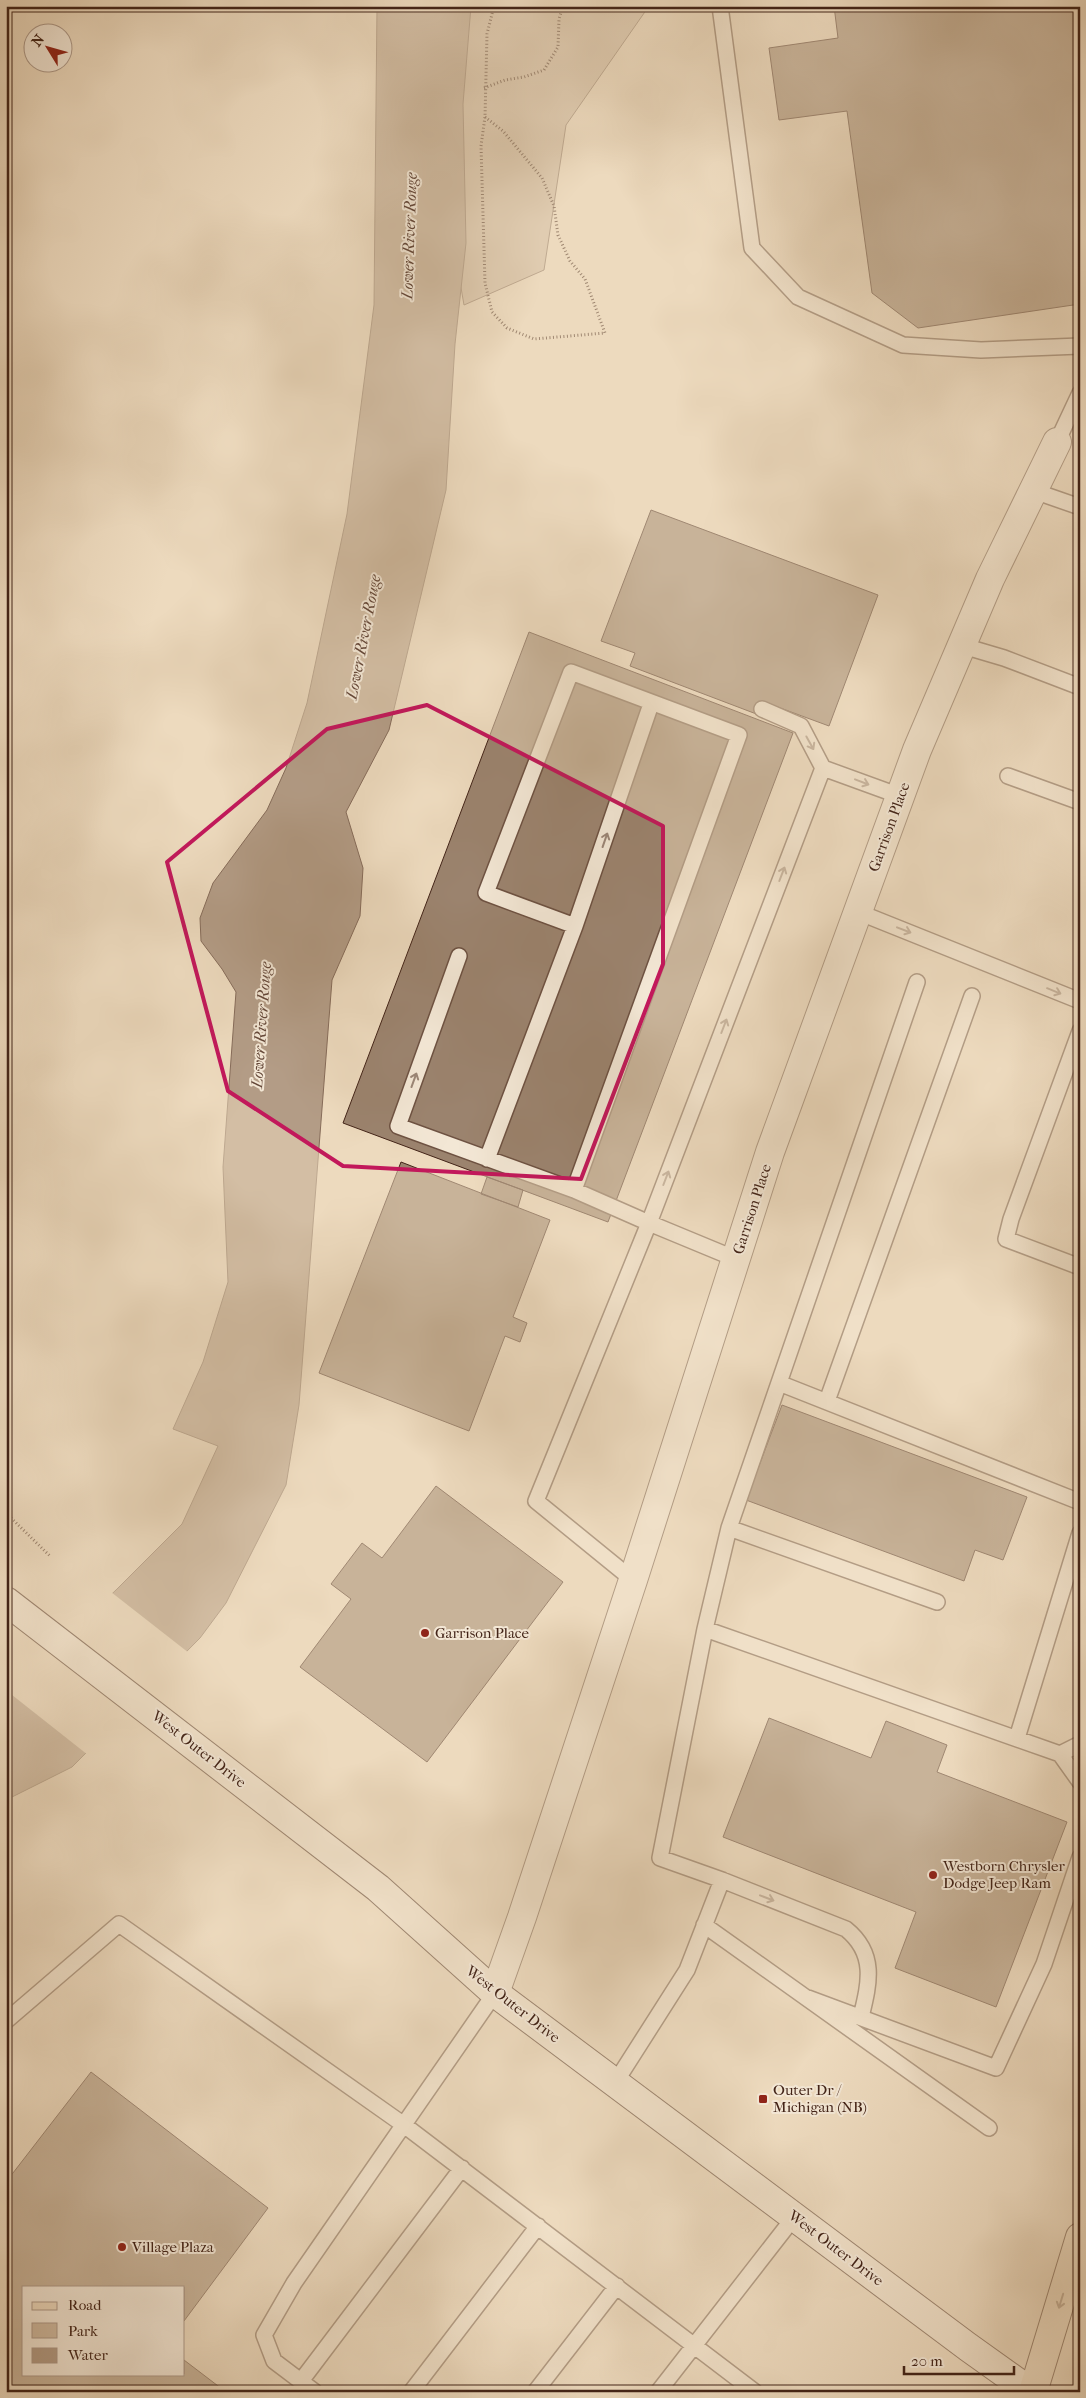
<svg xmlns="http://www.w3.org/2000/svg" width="1086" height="2398" viewBox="0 0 1086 2398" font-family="'IM FELL French Canon',serif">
<rect width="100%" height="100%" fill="#eddabe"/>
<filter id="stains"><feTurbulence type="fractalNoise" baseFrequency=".004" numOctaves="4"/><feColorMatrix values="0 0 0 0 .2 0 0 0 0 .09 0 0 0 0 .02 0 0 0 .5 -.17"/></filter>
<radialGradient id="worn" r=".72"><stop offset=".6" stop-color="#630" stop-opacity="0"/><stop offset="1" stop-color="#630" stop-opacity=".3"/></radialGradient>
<path fill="#d0bba2" stroke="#8a705d" d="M456,6H649L566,125L544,270L464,305L451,230Z"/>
<path fill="#b39c86" stroke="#866c5a" d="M377,6H471L463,104L466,243L455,344L446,490L389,730L346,812L363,868L360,916L332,980L299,1405L286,1485L226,1603L200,1638L72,1767L6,1800V1695L117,1589L182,1524L218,1446L173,1429L203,1362L228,1282L223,1167L236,992L222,969L201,941L200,918L213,883L267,810L286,768L307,703L347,514L374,305Z"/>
<path fill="#eddabe" d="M111,1592L189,1653L88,1755L7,1691Z"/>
<path fill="#9b836e" stroke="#432418" d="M834,6H1080V304L918,328L872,293L847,111L779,120L769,48L838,38Z
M651,510L878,595L829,726L764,702L759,715L630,666L635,653L601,641Z
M529,632L793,733L608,1222L343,1123Z
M401,1162L550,1220L513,1317L527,1323L520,1342L505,1336L469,1431L319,1373Z
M487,1177L523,1190L518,1207L481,1194Z
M782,1405L1027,1497L1003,1560L975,1550L964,1581L746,1500Z
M436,1486L563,1582L427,1762L300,1667L351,1599L331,1584L362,1543L382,1558Z
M769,1718L871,1758L886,1721L947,1745L937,1772L1067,1822L996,2007L895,1968L916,1912L723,1837Z
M91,2072L268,2208L184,2321V2287H24V2374H184V2360L226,2392H6V2182Z"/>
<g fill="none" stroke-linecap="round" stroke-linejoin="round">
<defs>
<path id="service" d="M720,6L752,248L798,297L903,345L981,350L1080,346
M1057,442L1080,393
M1034,491L1080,507
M960,645L1004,658L1080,687
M762,709L801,726L823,768L900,796
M1008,776L1080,802
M858,912L1080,1001
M459,956L398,1126L574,1190L739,735L571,672L486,893L575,926
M1080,1031L1011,1219L1006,1239L1080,1267
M487,1159L575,926L651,704
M574,1190L649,1223L823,768
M779,1383L1080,1502
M827,1401L972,996
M729,1528L937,1602
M633,1580L536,1501L649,1223L736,1259
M705,1629L729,1528L917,982
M1017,1738L1080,1533
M1060,1754L1080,1744
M704,1925L989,2128
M808,1998L996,2068L1044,1964L1080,1857
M861,2017C869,1984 877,1954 846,1929L722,1880L660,1858L705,1629L1060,1754L1080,1782
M6,2021L119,1924L404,2125L755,2392
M615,2083L687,1970L722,1880
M301,2381L462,2168
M315,2392L274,2361L264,2335L294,2283L495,1993
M411,2392L538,2226
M535,2392L617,2286
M658,2392L795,2216"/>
<path id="minor" d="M495,1993L522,1917L633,1580L770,1152L917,750L990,579L1057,442"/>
<path id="secondary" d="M6,1601L378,1888L495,1993L968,2347L1031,2392"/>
<path id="primary" d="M1033,2392L1080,2237"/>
</defs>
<use href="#service" stroke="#6e5242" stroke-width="18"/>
<use href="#minor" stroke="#6e5242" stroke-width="30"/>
<use href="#secondary" stroke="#432418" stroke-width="30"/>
<use href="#primary" stroke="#432418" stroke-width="30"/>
<path stroke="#432418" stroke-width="3" stroke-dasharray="1 2.5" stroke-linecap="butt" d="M484,88L505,80L524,77L544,70L558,47L559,19L563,6
M485,117L503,131L542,178L554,206L558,235L570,261L585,279L605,333L534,339L507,328L492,312L485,283L481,146L485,117L487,34L494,6
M6,1513L51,1557"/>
<use href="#service" stroke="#f3e7d5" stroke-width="15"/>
<use href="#minor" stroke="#f3e7d5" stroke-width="28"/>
<use href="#secondary" stroke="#f3e7d5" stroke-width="28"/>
<use href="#primary" stroke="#eddabe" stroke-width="28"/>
</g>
<defs><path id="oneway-shaft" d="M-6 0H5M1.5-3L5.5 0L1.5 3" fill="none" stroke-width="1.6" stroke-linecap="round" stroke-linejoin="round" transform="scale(1.25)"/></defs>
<g stroke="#9b8676">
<use href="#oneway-shaft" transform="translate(810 743) rotate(61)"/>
<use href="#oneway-shaft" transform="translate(862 782) rotate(21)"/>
<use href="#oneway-shaft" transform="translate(605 840) rotate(-71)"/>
<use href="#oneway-shaft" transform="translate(782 874) rotate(-69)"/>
<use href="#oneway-shaft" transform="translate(904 930) rotate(21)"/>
<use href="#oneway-shaft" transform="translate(1054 991) rotate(22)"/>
<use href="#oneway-shaft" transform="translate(724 1026) rotate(-69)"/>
<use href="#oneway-shaft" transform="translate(414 1080) rotate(-70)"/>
<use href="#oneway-shaft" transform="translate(666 1178) rotate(-69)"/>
<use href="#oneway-shaft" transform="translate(767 1898) rotate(21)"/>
</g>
<use stroke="#987f6b" href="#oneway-shaft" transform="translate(1061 2301) rotate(107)"/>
<path d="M0 0H1086V2398H0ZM427,705L663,826V964L581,1179L343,1166L228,1091L167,862L327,729Z" fill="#eddabe" fill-opacity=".55" fill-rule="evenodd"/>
<path fill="none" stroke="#c2185b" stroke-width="4" stroke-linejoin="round" d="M427,705L663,826V964L581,1179L343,1166L228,1091L167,862L327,729Z"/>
<g fill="#8f2418" stroke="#f3e7d5" stroke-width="2">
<circle cx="425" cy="1633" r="5"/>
<circle cx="933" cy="1875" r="5"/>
<rect x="758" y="2094" width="10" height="10" rx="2.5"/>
<circle cx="122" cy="2247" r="5"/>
</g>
<g text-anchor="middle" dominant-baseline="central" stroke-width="4" stroke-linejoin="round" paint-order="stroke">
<g font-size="15" fill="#432418" stroke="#f3e7d5">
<text transform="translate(889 827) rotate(-70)">Garrison Place</text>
<text transform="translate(752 1209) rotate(-72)">Garrison Place</text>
<text transform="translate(199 1749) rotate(38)">West Outer Drive</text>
<text transform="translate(513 2004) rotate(38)">West Outer Drive</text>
<text transform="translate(836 2248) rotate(37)">West Outer Drive</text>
</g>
<g font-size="15" fill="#432418" stroke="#f3e7d5" text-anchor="start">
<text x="435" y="1633">Garrison Place</text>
<text x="943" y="1866">Westborn Chrysler<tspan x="943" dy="17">Dodge Jeep Ram</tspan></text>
<text x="773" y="2090">Outer Dr /<tspan x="773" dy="17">Michigan (NB)</tspan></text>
<text x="132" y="2247">Village Plaza</text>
</g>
<g font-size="16" font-style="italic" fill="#654839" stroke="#f3e7d5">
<text transform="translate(409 236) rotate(-88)">Lower River Rouge</text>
<text transform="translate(363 637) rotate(-79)">Lower River Rouge</text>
<text transform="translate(261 1025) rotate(-86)">Lower River Rouge</text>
</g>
</g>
<rect width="1086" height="2398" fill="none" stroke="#eddabe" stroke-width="25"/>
<rect x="8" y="8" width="1071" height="2383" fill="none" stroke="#432418" stroke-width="2.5"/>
<rect x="12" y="12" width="1061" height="2373" fill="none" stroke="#432418"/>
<rect x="22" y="2286" width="162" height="90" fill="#f3e7d5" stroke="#ad9989"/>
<rect x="32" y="2302" width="25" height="8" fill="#eddabe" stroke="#ad9989"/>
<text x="68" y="2310" font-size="15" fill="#432418">Road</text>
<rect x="32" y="2323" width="25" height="15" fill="#d0bba2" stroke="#ad9989"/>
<text x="68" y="2336" font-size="15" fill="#432418">Park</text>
<rect x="32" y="2348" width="25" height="15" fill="#b39c86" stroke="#ad9989"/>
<text x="68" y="2360" font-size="15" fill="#432418">Water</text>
<g transform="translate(48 48) rotate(307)"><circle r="24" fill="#f3e7d5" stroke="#ad9989"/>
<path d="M0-4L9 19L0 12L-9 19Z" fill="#8f2418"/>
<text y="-8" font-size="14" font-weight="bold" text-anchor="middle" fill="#432418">N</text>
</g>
<path d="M904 2366v8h110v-8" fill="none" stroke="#432418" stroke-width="2.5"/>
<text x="911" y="2366" font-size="15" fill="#432418" stroke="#f3e7d5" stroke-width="4" paint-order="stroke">20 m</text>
<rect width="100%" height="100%" filter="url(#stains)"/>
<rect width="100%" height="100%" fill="url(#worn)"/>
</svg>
